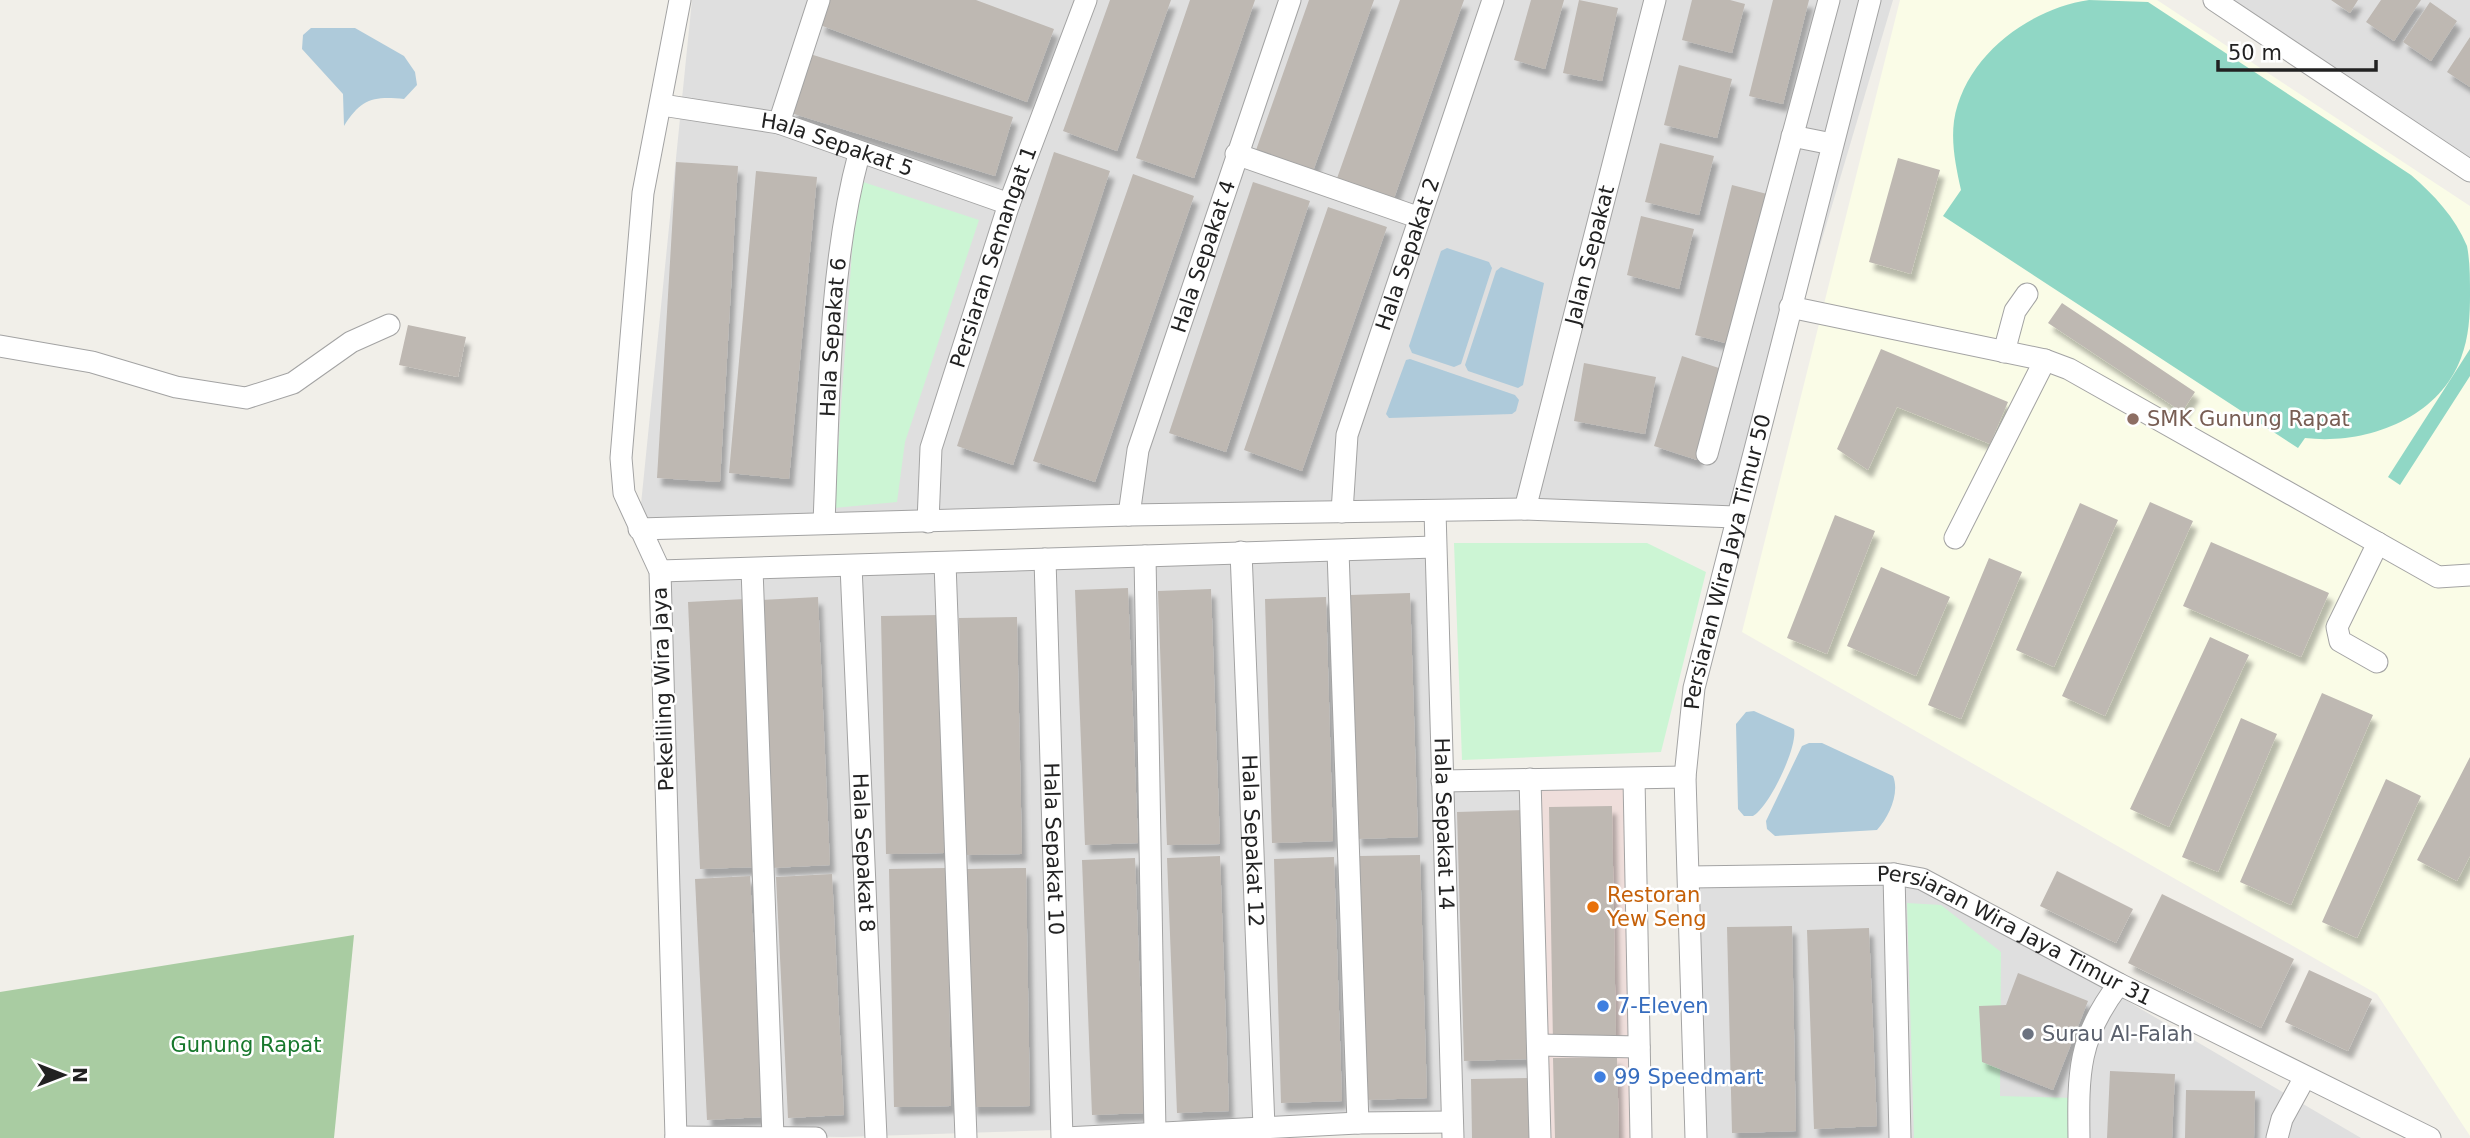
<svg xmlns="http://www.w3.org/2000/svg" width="2470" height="1138" viewBox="0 0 2470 1138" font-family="'DejaVu Sans',sans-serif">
<defs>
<filter id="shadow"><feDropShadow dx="4.5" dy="8" stdDeviation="2" flood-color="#0004"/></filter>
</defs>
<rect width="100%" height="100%" fill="#f1efe9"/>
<path fill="#dfdfdf" d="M692,0H1893L1741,512L639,524Z
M2217,0H2470V167Z
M1434,549L1442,781L1530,779L1641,1138H1456L1454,1117L843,1137L681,1134L661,573Z
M1683,878L1926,883L2361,1138H1692Z"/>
<path fill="#efdedb" d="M1635,779L1642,1138H1542L1534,781Z"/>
<path fill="#fafce7" d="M1900,0H2157L2470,206V1136L2377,994L1742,632Z"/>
<path fill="#a9cca2" d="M354,935L334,1138H0V992Z"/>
<path fill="#ccf5d4" d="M857,180L979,220L905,442L897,502L834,508Z
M1454,543H1647L1706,572L1661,752L1462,760Z
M1907,903L1941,905L2001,952L2000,1096L2074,1098V1138H1914Z"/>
<path fill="#90d7c5" d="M2089,0L2148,2L2411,175C2434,195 2455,217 2467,246C2470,261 2470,279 2470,294C2470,316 2469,337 2461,358C2438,420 2364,445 2305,438L2298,448L1943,216L1961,190C1956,167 1951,144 1954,121C1964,57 2028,9 2089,0Z
M2470,349V376L2400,485L2388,477Z"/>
<path fill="#aecada" d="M311,28H355L404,56L415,72L417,85L404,99C373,96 361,99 344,126L343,94L302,49L303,35Z
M1447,248L1489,262L1492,268L1461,364L1454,367L1412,353L1409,346L1441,251Z
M1501,267L1544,283L1523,385L1518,388L1468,371L1465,365L1496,271Z
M1410,359L1515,395L1519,400L1516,411L1512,414L1389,418L1386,414L1406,360Z
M1754,711L1794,729C1798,747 1769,807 1753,816H1744L1738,809L1736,724L1746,712Z
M1809,743H1822L1893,776C1900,793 1889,817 1877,830L1775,836L1767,829L1766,821L1802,746Z"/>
<path fill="#beb8b2" filter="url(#shadow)" d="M829,0H976L1054,29L1027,102L820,25Z
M1110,0H1171L1117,151L1063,131Z
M1190,0H1255L1194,178L1136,158Z
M1309,0H1374L1312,174L1255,153Z
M1400,0H1464L1392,204L1335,184Z
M1531,0H1564L1545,69L1514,60Z
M1579,0L1618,8L1602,81L1563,73Z
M1692,0H1730L1745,4L1732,53L1682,40Z
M1773,0H1809L1783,104L1749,96Z
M2331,0H2358L2350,13Z
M2381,0H2421L2394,41L2366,22Z
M2430,2L2457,21L2431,61L2403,42Z
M2470,37V87L2447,72Z
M810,54L1013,117L995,176L791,113Z
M1679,65L1732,79L1717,138L1664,125Z
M1660,143L1714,156L1699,215L1645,202Z
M1054,152L1110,171L1013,465L957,446Z
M1898,158L1940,170L1911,274L1869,262Z
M676,162L738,166L720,482L657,478Z
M756,171L817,177L789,479L729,473Z
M1133,174L1194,196L1095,482L1033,461Z
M1253,182L1310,201L1226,452L1169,433Z
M1732,185L1767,194L1729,344L1695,335Z
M1328,207L1387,227L1302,471L1244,450Z
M1641,216L1694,229L1679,289L1627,275Z
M2062,303L2195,392L2182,412L2048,323Z
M408,325L466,337L458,377L399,365Z
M1881,349L2008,402L1990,444L1897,407L1868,470L1837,449Z
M1682,356L1725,370L1697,460L1654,446Z
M1584,363L1656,377L1645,434L1574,421Z
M2150,502L2193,521L2105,716L2062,696Z
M2080,503L2118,520L2054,667L2016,650Z
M1835,515L1875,531L1827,654L1787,638Z
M2211,542L2329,593L2301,657L2183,606Z
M1989,558L2022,572L1961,719L1928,705Z
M1881,567L1950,597L1916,676L1847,646Z
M1128,588L1138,843L1085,845L1075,590Z
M1211,589L1220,844L1167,845L1158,591Z
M1410,593L1418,837L1357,839L1350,595Z
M818,597L830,865L772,868L761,600Z
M1326,597L1333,841L1272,843L1265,599Z
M745,599L757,867L700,869L688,602Z
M939,615L944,853L886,854L881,616Z
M1017,617L1022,854L964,855L959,618Z
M2210,637L2249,655L2169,827L2130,809Z
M2322,693L2373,715L2291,905L2240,882Z
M2241,718L2277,734L2218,872L2182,857Z
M2470,757V856L2457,881L2417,860Z
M2386,779L2421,796L2357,938L2322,922Z
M1612,806L1616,1042L1553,1043L1549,807Z
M1525,810L1531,1059L1464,1061L1457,812Z
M1420,855L1427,1098L1366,1100L1359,856Z
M1220,856L1229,1111L1177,1113L1167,858Z
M1334,857L1342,1101L1281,1103L1274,859Z
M1135,858L1145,1113L1092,1115L1082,860Z
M947,868L951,1106L894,1107L889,869Z
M1026,868L1030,1106L972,1107L967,869Z
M2057,871L2133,909L2116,943L2040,906Z
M832,874L844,1115L788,1118L776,877Z
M750,876L763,1117L707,1120L695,879Z
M2162,894L2294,959L2261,1028L2128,963Z
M1792,926L1796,1131L1732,1133L1727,927Z
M1869,928L1877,1126L1814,1129L1807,930Z
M2309,970L2372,999L2348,1051L2285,1022Z
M2018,973L2088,1001L2053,1090L1982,1062L1979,1006L2006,1005Z
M1617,1057L1619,1138H1555L1553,1058Z
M2110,1071L2175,1074L2172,1138H2107Z
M1531,1078L1532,1138H1472L1471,1079Z
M2186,1090L2255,1091L2254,1138H2185Z"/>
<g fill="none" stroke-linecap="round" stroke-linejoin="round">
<defs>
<g id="minor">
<path d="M2214,0L2470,171"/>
<path id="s1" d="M662,105L779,123L1009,204"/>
<path d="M779,123L819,0"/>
<path d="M1792,136L1832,144"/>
<path d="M1236,154L1417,217"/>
<path d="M1790,307L2045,360L2069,369L2438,577L2470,575"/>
<path d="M0,346L92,362L176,387L246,398L293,383L351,342L389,325"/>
<path d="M2004,352L2015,311L2027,294"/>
<path d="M1707,454L1829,0"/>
<path id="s2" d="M1525,509L1655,0"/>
<path id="s3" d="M1435,511L1453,1138"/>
<path id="s4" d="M1342,512L1347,435L1493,0"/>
<path id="s5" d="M1129,515L1138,450L1290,0"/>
<path id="s6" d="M928,522L931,448L1009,204L1086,0"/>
<path id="s7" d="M824,523C829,403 828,269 859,154"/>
<path d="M639,529L1129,515L1525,509L1735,517"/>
<path d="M1955,538L2045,360"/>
<path d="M1338,551L1358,1123"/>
<path id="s8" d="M1241,552L1264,1127"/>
<path d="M1145,556L1155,1133"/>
<path id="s9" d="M1045,559L1062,1138"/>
<path d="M945,563L966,1138"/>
<path id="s10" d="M851,566L876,1138"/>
<path d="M752,569L773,1137"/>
<path d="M660,571L1435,547"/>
<path d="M2377,662L2340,641L2337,627L2378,543"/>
<path d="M1530,779L1540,1138"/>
<path d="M1634,779L1641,1138"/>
<path d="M1442,781L1685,777"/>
<path d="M1894,874L1900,1138"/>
<path id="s11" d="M1689,877L1894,874L1922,879L2119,984L2430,1138"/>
<path d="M1538,1045L1639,1047"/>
<path d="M676,1137L816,1138"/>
<path d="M676,1138L660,571L624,493L621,458L643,193L680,0"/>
<path d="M1065,1138L1358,1123L1452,1122"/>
<path id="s12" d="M1696,1138L1685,777L1694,688L1870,0"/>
<path d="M2079,1138C2078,1073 2078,1037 2119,984"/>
<path d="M2277,1138L2282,1119L2305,1077"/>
</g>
</defs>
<use href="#minor" stroke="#a3a3a3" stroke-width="23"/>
<use href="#minor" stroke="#fff" stroke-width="21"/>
</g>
<circle fill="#8d6e63" stroke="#fff" stroke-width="2.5" cx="2133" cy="419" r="7"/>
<circle fill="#e8710a" stroke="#fff" stroke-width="2.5" cx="1593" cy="907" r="7"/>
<g fill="#3f7fe0" stroke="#fff" stroke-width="2.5">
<circle cx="1603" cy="1006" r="7"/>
<circle cx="1600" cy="1077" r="7"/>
</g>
<circle fill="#6b7280" stroke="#fff" stroke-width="2.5" cx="2028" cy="1034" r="7"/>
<g text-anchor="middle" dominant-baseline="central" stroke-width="5" stroke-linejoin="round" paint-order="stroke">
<g font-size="21" fill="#222" stroke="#fff">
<text stroke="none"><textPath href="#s1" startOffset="180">Hala Sepakat 5</textPath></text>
<text stroke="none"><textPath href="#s4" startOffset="268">Hala Sepakat 2</textPath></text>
<text stroke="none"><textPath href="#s2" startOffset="262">Jalan Sepakat</textPath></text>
<text stroke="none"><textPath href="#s5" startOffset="270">Hala Sepakat 4</textPath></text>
<text stroke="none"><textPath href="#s6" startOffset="275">Persiaran Semangat 1</textPath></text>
<text stroke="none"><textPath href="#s7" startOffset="186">Hala Sepakat 6</textPath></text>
<text stroke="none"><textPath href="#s12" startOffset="581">Persiaran Wira Jaya Timur 50</textPath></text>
<text transform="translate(663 689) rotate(-92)">Pekeliling Wira Jaya</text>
<text stroke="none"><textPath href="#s3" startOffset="313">Hala Sepakat 14</textPath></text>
<text stroke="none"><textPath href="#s8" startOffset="289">Hala Sepakat 12</textPath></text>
<text stroke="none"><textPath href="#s9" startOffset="290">Hala Sepakat 10</textPath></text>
<text stroke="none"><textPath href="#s10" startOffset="287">Hala Sepakat 8</textPath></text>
<text stroke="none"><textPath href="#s11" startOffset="340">Persiaran Wira Jaya Timur 31</textPath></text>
</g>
<g font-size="21" fill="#785e54" stroke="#fff" text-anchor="start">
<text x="2147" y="419">SMK Gunung Rapat</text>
</g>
<g font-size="21" fill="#c56008" stroke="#fff" text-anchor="start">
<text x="1607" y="895">Restoran<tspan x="1607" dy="24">Yew Seng</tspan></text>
</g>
<g font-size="21" fill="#366cbe" stroke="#fff" text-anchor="start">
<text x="1617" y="1006">7-Eleven</text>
<text x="1614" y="1077">99 Speedmart</text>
</g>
<g font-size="21" fill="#5b616d" stroke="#fff" text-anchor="start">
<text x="2042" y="1034">Surau Al-Falah</text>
</g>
<g font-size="21" fill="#17782c" stroke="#fff">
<text x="246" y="1045">Gunung Rapat</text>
</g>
</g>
<g transform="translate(63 1075) rotate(90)" stroke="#ffffff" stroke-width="5" paint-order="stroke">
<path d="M0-5L12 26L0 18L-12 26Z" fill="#222222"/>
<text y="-10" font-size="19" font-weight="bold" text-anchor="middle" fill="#222222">N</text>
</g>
<path d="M2218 60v10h158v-10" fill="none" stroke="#222222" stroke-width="3.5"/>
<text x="2228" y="60" font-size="21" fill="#222222" stroke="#ffffff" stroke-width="5" paint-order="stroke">50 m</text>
</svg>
